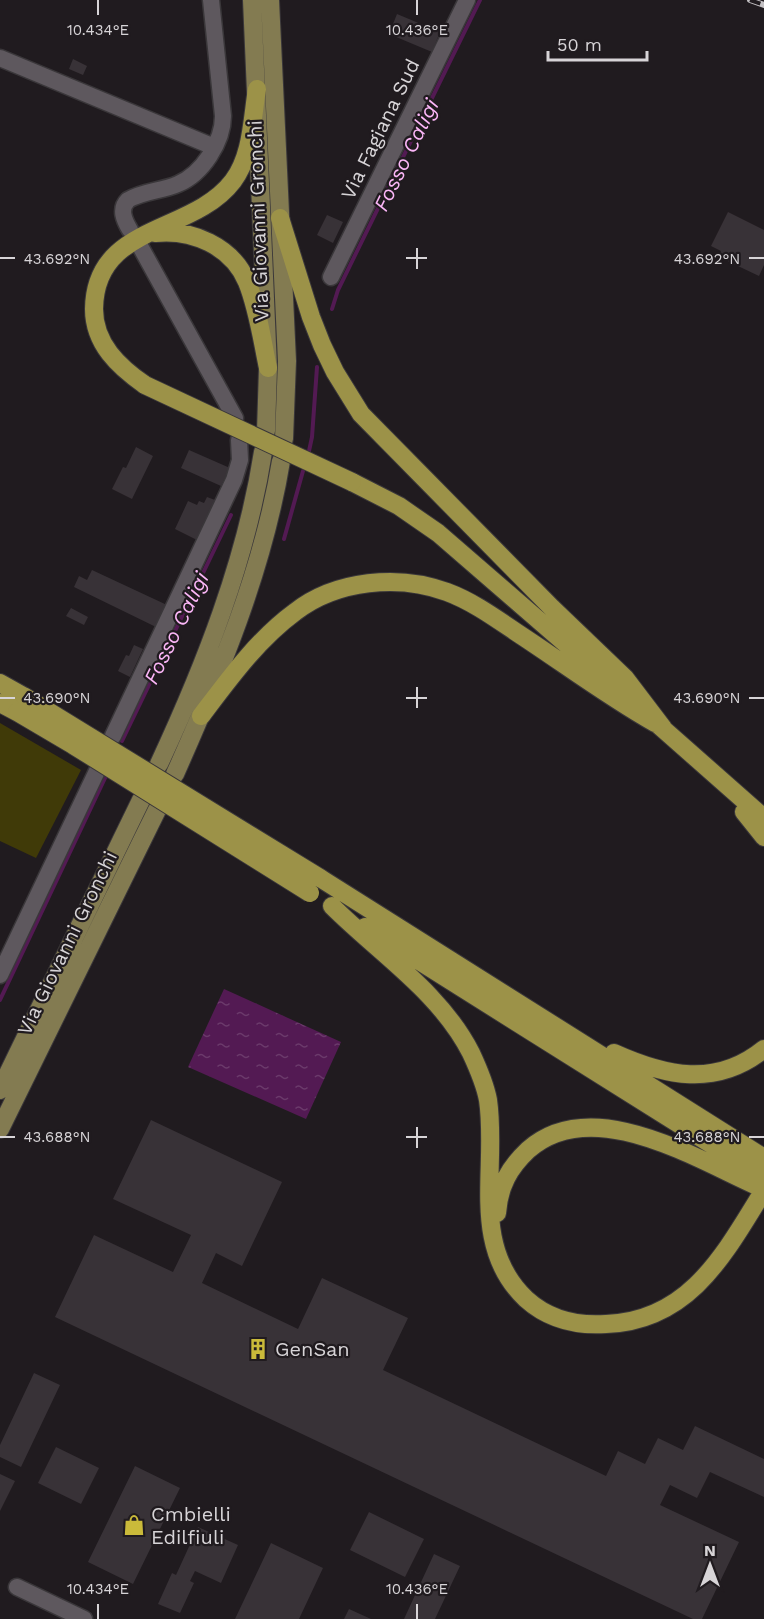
<svg xmlns="http://www.w3.org/2000/svg" width="764" height="1619" viewBox="0 0 764 1619" font-family="'Work Sans',sans-serif">
<defs>
<pattern id="water-ripples" width="26" height="14" patternUnits="userSpaceOnUse" patternTransform="scale(1.5)"><rect width="26" height="14" fill="#531a53"/><path d="M2 4q2-2 4 0t4 0M15 11q2-2 4 0t4 0" fill="none" stroke="#6b3a6b"/></pattern>
</defs>
<rect width="100%" height="100%" fill="#201b1f"/>
<path fill="#403a08" d="M0,723L81,770L36,858L0,841Z"/>
<path fill="url(#water-ripples)" d="M224,989L341,1042L306,1119L188,1067Z"/>
<g fill="none" stroke-linecap="round" stroke-linejoin="round">
<path stroke="#531a53" stroke-width="4" d="M332,309L338,290L480,0
M309,451L312,437L317,367
M284,539L303,471
M122,741L231,515
M0,1000L106,776"/>
</g>
<path fill="#383237" d="M397,14L440,32L432,52L389,34Z
M73,59L87,66L83,75L69,69Z
M728,212L764,230V265L759,276L719,257L721,251L711,246Z
M327,215L343,222L333,243L317,235Z
M136,447L153,456L132,499L112,489L123,467L126,468Z
M189,450L230,468L221,486L181,468Z
M207,497L215,500L197,540L175,529L188,501L197,505L199,501L204,503Z
M92,570L167,605L156,627L74,587L79,576L87,580Z
M71,608L88,617L84,625L66,616Z
M134,645L143,649L130,677L118,671L126,655L129,656Z
M151,1120L282,1182L242,1266L216,1253L202,1283L298,1329L322,1278L408,1318L383,1370L606,1476L618,1451L645,1464L658,1438L683,1450L695,1426L764,1459V1497L710,1472L697,1498L670,1485L660,1505L739,1542L702,1619H693L55,1317L94,1235L173,1272L191,1235L113,1199Z
M34,1373L60,1385L21,1467L0,1457V1445Z
M56,1447L99,1468L81,1504L38,1483Z
M135,1466L180,1488L133,1584L88,1562Z
M0,1474L15,1481L0,1511Z
M369,1512L424,1539L405,1577L350,1550Z
M198,1527L238,1545L221,1583L195,1571L190,1581L194,1583L180,1613L158,1604L172,1573L176,1575Z
M271,1543L323,1568L299,1619H235Z
M434,1554L460,1566L435,1619H404Z
M349,1609L371,1619H344Z"/>
<g fill="none" stroke-linecap="round" stroke-linejoin="round">
<defs>
<path id="minor" d="M0,58L214,147
M130,230C124,220 119,209 128,200C143,191 162,191 178,184C202,174 223,142 223,116L211,0
M140,246L235,418
M331,277L467,0
M113,736L234,480L240,460L239,440
M0,975L97,771
M17,1587L84,1619"/>
<path id="major" d="M252,0L268,368L266,431
M270,0L287,361L284,439
M159,764C205,665 246,561 263,452
M175,774C220,673 263,570 281,461
M0,1090L141,800
M0,1129L157,810"/>
<path id="highway" d="M280,218L311,317L322,345L335,372L361,414L552,608L625,678L663,728
M155,233C192,229 232,246 247,282C258,309 262,340 268,368
M145,385C119,367 94,344 94,309C95,223 192,235 233,181C252,156 252,119 257,89
M352,482L399,506L438,533L626,696
M0,683L25,697
M0,703L17,712
M201,716C229,679 257,640 295,612C336,580 399,574 447,592C474,602 498,620 522,636C566,665 609,697 655,723
M653,720L764,818
M744,812L764,837
M320,878L764,1158
M332,906C380,954 440,992 471,1053C478,1068 485,1084 488,1100C498,1168 469,1245 526,1299C548,1319 577,1326 606,1324C690,1321 725,1253 764,1190
M365,927L760,1175
M614,1053C665,1076 716,1088 764,1049
M497,1213C499,1186 509,1168 528,1150C591,1094 693,1157 755,1185"/>
</defs>
<use href="#minor" stroke="#3a373a" stroke-width="19"/>
<use href="#major" stroke="#3a373a" stroke-width="20"/>
<use href="#highway" stroke="#3a373a" stroke-width="20"/>
<use href="#minor" stroke="#5e585e" stroke-width="16"/>
<use href="#major" stroke="#837b51" stroke-width="18"/>
<use href="#highway" stroke="#9c9248" stroke-width="18"/>
<defs>
<path id="rail" d="M750,0L764,5"/>
</defs>
<use href="#rail" stroke="#c3c0c3" stroke-width="6"/>
<use href="#rail" stroke="#201b1f" stroke-width="4" stroke-dasharray="11" stroke-linecap="butt"/>
<defs>
<path id="highway-bridge" d="M145,385L352,482
M25,697L320,878
M17,712L73,745L310,893"/>
</defs>
<use href="#highway-bridge" stroke="#3a373a" stroke-width="20" stroke-linecap="butt"/>
<use href="#highway-bridge" stroke="#9c9248" stroke-width="18"/>
</g>
<path fill="none" stroke="#d7d4d7" stroke-width="2" d="M98,0V15M417,0V15M417,248V269M0,258H15M406,258H427M749,258H764M417,687V708M0,698H15M406,698H427M749,698H764M417,1127V1148M0,1137H15M406,1137H427M749,1137H764M98,1604V1619M417,1604V1619"/>
<defs>
<symbol id="building-bare" viewBox="-9 -9 18 18"><path d="M-4-6H4V6H1V3H-1V6H-4ZM-2.5-4.3h1.7v1.8h-1.7ZM.8-4.3h1.7v1.8H.8ZM-2.5-1h1.7V.8h-1.7ZM.8-1h1.7V.8H.8Z" fill="#caba3a" stroke="#201b1f" stroke-width="2.5" paint-order="stroke"/></symbol>
<symbol id="shop-bare" viewBox="-9 -9 18 18"><path d="M-5-2.5h2.3a2.7 3.5 0 0 1 5.4 0H5L5.5 6h-11ZM-1.5-2.5h3a1.5 2.3 0 0 0-3 0Z" fill="#caba3a" stroke="#201b1f" stroke-width="2.5" paint-order="stroke"/></symbol>
</defs>
<g fill-rule="evenodd">
<use href="#building-bare" x="243" y="1334" width="30" height="30"/>
<use href="#shop-bare" x="119" y="1510" width="30" height="30"/>
</g>
<g text-anchor="middle" dominant-baseline="central" stroke-width="4.5" stroke-linejoin="round" paint-order="stroke">
<g font-size="20" fill="#d7d4d7" stroke="#201b1f">
<text transform="translate(380 129) rotate(-64)">Via Fagiana Sud</text>
<text transform="translate(258 221) rotate(-92)">Via Giovanni Gronchi</text>
<text transform="translate(67 943) rotate(-64)">Via Giovanni Gronchi</text>
</g>
<g font-size="20" fill="#d7d4d7" stroke="#201b1f" text-anchor="start">
<text x="275" y="1349">GenSan</text>
<text x="151" y="1514">Cmbielli<tspan x="151" dy="23">Edilfiuli</tspan></text>
</g>
<g font-size="21" font-style="italic" fill="#fbb6f7" stroke="#201b1f">
<text transform="translate(406 155) rotate(-64)">Fosso Caligi</text>
<text transform="translate(176 628) rotate(-64)">Fosso Caligi</text>
</g>
</g>
<g font-size="15" text-anchor="middle" fill="#d7d4d7" stroke="#201b1f" stroke-width="4.5" stroke-linejoin="round" paint-order="stroke">
<text x="98" y="35">10.434°E</text>
<text x="417" y="35">10.436°E</text>
<text x="57" y="264">43.692°N</text>
<text x="707" y="264">43.692°N</text>
<text x="57" y="703">43.690°N</text>
<text x="707" y="703">43.690°N</text>
<text x="57" y="1142">43.688°N</text>
<text x="707" y="1142">43.688°N</text>
<text x="98" y="1594">10.434°E</text>
<text x="417" y="1594">10.436°E</text>
</g>
<g transform="translate(710 1565)" stroke="#201b1f" stroke-width="4.5" paint-order="stroke">
<path d="M0-4.5L10 22L0 15L-10 22Z" fill="#d7d4d7"/>
<text y="-9" font-size="16" font-weight="bold" text-anchor="middle" fill="#d7d4d7">N</text>
</g>
<path d="M548 51v9h99v-9" fill="none" stroke="#d7d4d7" stroke-width="3"/>
<text x="557" y="51" font-size="18" fill="#d7d4d7" stroke="#201b1f" stroke-width="4.5" paint-order="stroke">50 m</text>
</svg>
